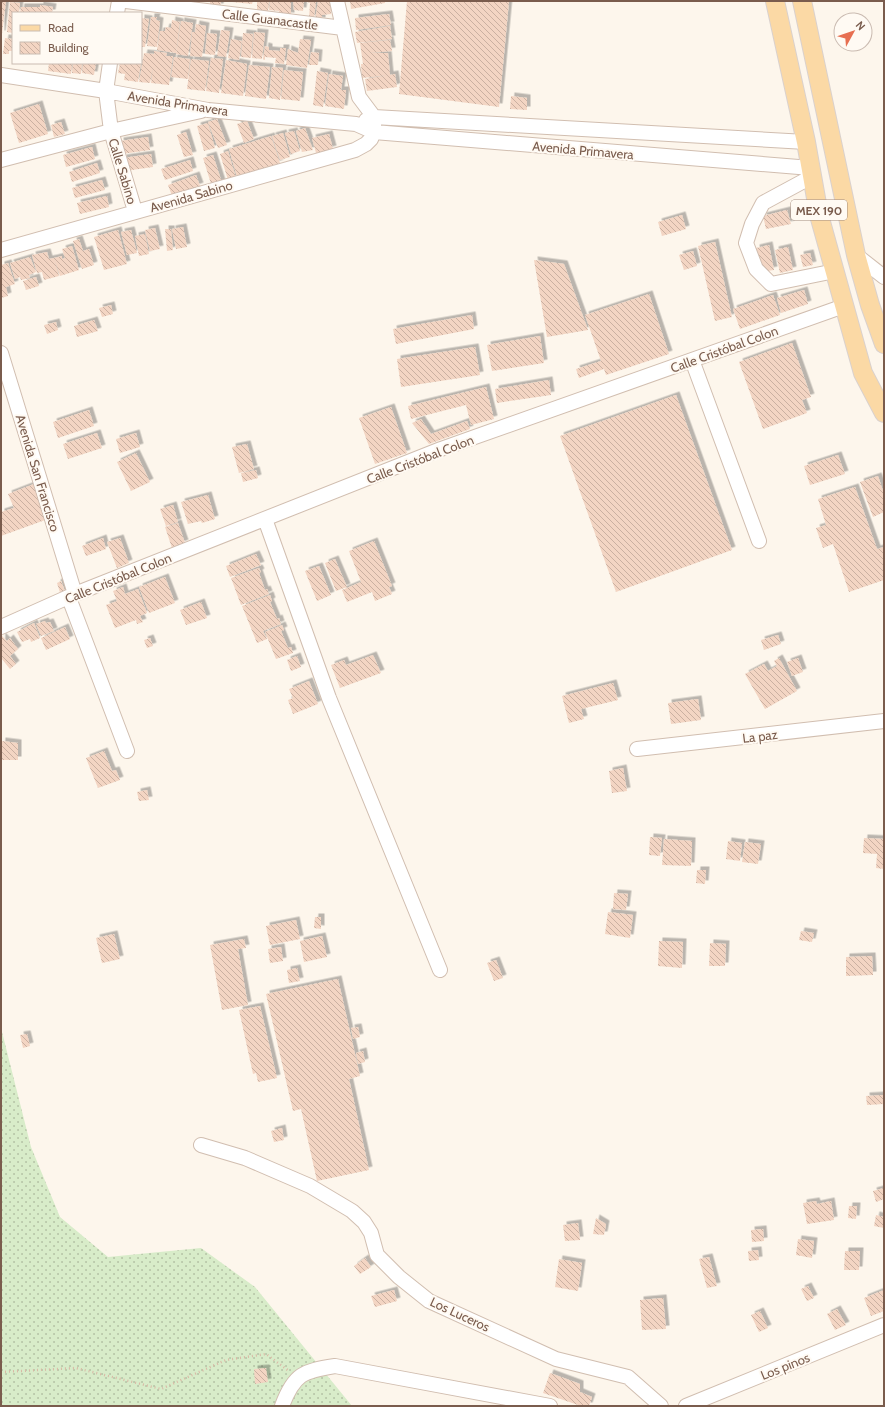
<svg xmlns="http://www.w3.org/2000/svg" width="885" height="1407" viewBox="0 0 885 1407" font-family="Cabin,sans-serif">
<defs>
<pattern id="grass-dots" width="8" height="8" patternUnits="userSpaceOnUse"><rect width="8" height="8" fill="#d8ecc9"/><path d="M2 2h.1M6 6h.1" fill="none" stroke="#b4c2a5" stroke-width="1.8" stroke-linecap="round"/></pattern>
<pattern id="building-back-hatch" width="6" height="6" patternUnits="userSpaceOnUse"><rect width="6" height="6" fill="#f3d5c3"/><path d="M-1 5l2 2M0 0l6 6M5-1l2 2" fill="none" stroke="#cab0a1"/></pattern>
<filter id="shadow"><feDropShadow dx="3.5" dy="-3.5" stdDeviation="0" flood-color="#0004"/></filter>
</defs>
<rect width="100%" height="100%" fill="#fdf6ec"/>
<path fill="url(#grass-dots)" d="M1,1028L31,1147L60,1217L108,1257L201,1248L255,1287L352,1406H1Z"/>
<path fill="url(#building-back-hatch)" filter="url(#shadow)" d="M1,1H6L2,34H1Z
M210,1H221L220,7L210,6Z
M232,1H253L252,4L232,2Z
M257,1H269L268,12L257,11Z
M270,1H291V16L279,15V11L269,10Z
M293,1H304L303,11L294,10Z
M305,1H316L314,19L309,18L310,3Z
M318,1H330L331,14L322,15V21L315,20Z
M350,1H385V3L351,9Z
M407,1H509L499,107L399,94Z
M10,2L20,3L19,13H13V33L7,32Z
M40,5L53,7L52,13H20L21,7H40Z
M389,14L391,25L356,30L355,18Z
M151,17H157L156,20L160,21L157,47L147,46Z
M141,18L149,19L145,47H141Z
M172,20L180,22L176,53L157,50L160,31H165L166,27L171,28Z
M181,21L193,23L188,56L176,54Z
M196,24L206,26L202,57L190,56L192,32H195Z
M390,26L392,39L357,43L355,32Z
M221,30L230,31L226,57L217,56Z
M254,32L265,33L262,59L252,58Z
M207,33L217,34L215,55L205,54Z
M243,33L253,34L251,58L241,57Z
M5,38L13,39V51H9V54H3Z
M231,39L242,41L239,60L228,58Z
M300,39L311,40L307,68L286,65L288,49L298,53Z
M390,40L392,51L370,53H388L390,75L362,78L361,64H363L360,43Z
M265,46L269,47V50L280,51V48H286L284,64L275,63L276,58L265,57V60L263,59Z
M154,51L167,53L166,56H173L169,85L151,83L153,67L150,83L139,82L144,53L154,54Z
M311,52L319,53L318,65H309Z
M174,57L190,59L188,79L171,77Z
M211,58L223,59L219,93L206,91Z
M191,59L209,61L205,91L187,89Z
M226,60L247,64L243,96L221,93Z
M49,63H72L71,74L48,71Z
M73,63H82L81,74L72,73Z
M83,63H96L94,75L82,73Z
M120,63H141L138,82L124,80L125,74L118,73Z
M249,65L270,67L266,99L245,96Z
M272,67L283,68L280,100L269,98Z
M284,70L303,72L300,101L281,99Z
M317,71L328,73L323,107L313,105Z
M329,74L343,76L341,90H346L344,109L325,106Z
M395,74L397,87L367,91L365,79Z
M511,96L527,98V110L510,109Z
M39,104L48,134L19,143L10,113Z
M217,119L227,145L218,148L208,122Z
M247,121L254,139L244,143L237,124Z
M61,122L65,134L54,137L51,125Z
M208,123L215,148L204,151L197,126Z
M305,128L313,150L302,152L296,131Z
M294,131L300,151L291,154L285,133Z
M186,132L193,155L184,157L177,135Z
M283,133L290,157L280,160L272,136Z
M329,134L333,149L316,153L312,138Z
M271,136L280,163L237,177L229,149Z
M148,137L150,150L122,154L120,141Z
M92,147L95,159L66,167L63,155Z
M228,151L236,178L228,180L220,154Z
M151,154L153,167L125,171L123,158Z
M213,155L222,183L212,187L203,158Z
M190,160L193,171L165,180L161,169Z
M97,163L100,173L72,182L69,172Z
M196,175L200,186L172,196L168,185Z
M102,180L105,190L75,198L72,188Z
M107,196L109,207L80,214L77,203Z
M787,210L791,224L766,229L763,216Z
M682,215L686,229L662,236L658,222Z
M183,227L187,247L176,249L172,229Z
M155,228L160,249L150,251L145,230Z
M165,229H171L173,250L167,251Z
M118,230L127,264L104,270L94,237Z
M131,230L137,253L127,255L121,232Z
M145,234L149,254L139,256L135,236Z
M79,239L83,251L89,249L94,265L82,269L73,241Z
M715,242L732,317L715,321L698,246Z
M769,245L774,270L761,272L756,248Z
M72,246L79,270L60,276L54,258L62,256V259L65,258L62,249Z
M788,247L793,270L780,273L775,250Z
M693,251L697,266L684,270L679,255Z
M47,252L49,259L54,258L59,276L44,280L42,272L37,273L32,255Z
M810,253L813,265L803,267L800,255Z
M30,257L36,272L29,275L30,278L21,280L20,277L15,279L10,263Z
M534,260L564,264L588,330L547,337Z
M8,263L15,284L6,287L8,296L1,298V265Z
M36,277L39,286L26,290L23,281Z
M804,290L808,304L781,313L777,298Z
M649,294L669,354L606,375L604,369L579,378L576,369L601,361L585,315Z
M773,295L780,315L740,329L733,309Z
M111,305L113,314L102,317L99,308Z
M472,315L474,329L396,344L393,329Z
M94,320L98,331L77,337L74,326Z
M56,322L58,330L47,334L44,325Z
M540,336L544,363L492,371L487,345Z
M792,343L811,397L802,400L807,413L763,429L739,362Z
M475,347L480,375L401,387L397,359Z
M549,380L551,395L497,403L495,389Z
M486,387L494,419L471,425L466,405L411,419L408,406Z
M676,395L732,550L616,592L560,436Z
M391,407L407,453L375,464L359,418Z
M89,410L94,426L58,438L53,422Z
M421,419L431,434L467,421L470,429L429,444L412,423Z
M97,433L102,448L68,459L63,444Z
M136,433L140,447L120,453L116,439Z
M247,444L254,469L239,473L232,447Z
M136,453L150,482L131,491L117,462Z
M838,455L845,474L810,485L804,466Z
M256,470L258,478L243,482L241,473Z
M878,476L884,494V512L873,517L860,482Z
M34,484L48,519L1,536V512L14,508L8,494Z
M855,487L877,549L884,547V580L849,592L833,544L823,548L816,528L826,525L818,499Z
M208,495L215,519L202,523L201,521L188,524L181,502Z
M173,505L178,522L166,526L160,509Z
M178,523L185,543L172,548L165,527Z
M103,538L106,549L86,556L82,546Z
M120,538L129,563L117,568L107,542Z
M374,541L392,586L389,587L392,594L375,601L372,592L347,602L342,590L361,582L349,551Z
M256,554L261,565L230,577L226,566Z
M335,559L347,587L336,591L325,563Z
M319,566L331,595L317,601L305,571Z
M259,568L261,572L259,573L265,590L267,589L269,594L241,605L231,578Z
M165,577L175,603L149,613L139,587Z
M61,581L66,594L61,596L57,583Z
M123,587L125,594L138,589L147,613L140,616L143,622L137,624L136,620L115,628L106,605L117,601L113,591Z
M270,595L272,601L270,602L277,619L279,618L281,624L263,631L267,639L257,643L242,606Z
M201,602L207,618L186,625L180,610Z
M45,621L46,623L50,622L54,631L41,636L36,624Z
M34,623L40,638L31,642L30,639L22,642L17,632Z
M282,625L284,630L281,631L288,648L291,647L293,653L276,659L265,632Z
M65,627L70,639L46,650L41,638Z
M778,635L781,644L764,650L761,640Z
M2,636L7,641L10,638L18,649L10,656L16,664L10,669L1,658Z
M150,638L153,646L147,648L144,640Z
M373,655L381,673L340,688L331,665L344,660L346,665Z
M297,656L301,667L291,671L287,660Z
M779,658L797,691L765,709L745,674L764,664L768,671L777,666L774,661Z
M798,658L803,672L792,676L787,662Z
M309,681L318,704L293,714L288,700L293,698L289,689Z
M613,683L618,700L581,709L584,719L569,723L562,696Z
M698,699L701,720L671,724L668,703Z
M2,741L18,743V760H1Z
M104,751L112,771L116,770L120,780L98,788L86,758Z
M623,768L627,791L612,793L609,771Z
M147,790L149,800L139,801L137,792Z
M650,837L662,838L660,856L649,855Z
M864,838L884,839V869L876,868L877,854L863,853Z
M664,839L692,841L691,866L662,865Z
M728,841L742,843L740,861L726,859Z
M745,842L761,844L758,864L742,862Z
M697,870H706L705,884L696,883Z
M614,893L628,894L626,910L613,909Z
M608,912L633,915L630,938L605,934Z
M315,917H321V929L314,928Z
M296,920L300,939L270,945L266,926Z
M801,931L814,933L812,942L799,940Z
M114,934L120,959L102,963L96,938Z
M322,936L327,957L304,962L300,941Z
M244,939L246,948L238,949L248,1005L222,1010L210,945Z
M659,941L683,942L682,968L658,966Z
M710,943L726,944L725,966H709Z
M281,947L283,961L270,963L268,949Z
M872,956L873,975L846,976V957Z
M496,960L503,978L494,981L487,963Z
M297,968L300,981L289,983L287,970Z
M338,979L360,1076L349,1079L369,1170L317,1181L301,1109L293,1111L266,994Z
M260,1006L277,1078L258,1082L256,1073L253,1074L239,1010Z
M358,1027L360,1037L353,1039L351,1028Z
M27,1034L30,1046L23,1048L20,1035Z
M363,1051L365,1062L358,1064L356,1053Z
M884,1095V1104L867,1105L866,1096Z
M282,1128L284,1140L274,1142L271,1131Z
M884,1188V1199L876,1202L873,1191Z
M816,1201L817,1204L831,1201L834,1220L807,1224L803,1203Z
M849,1206H857L856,1219L848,1218Z
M876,1215L884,1217V1228L874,1226Z
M596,1218L606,1224L604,1235L593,1234Z
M578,1223L580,1240L565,1241L563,1225Z
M763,1229L764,1241L752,1242L751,1230Z
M798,1239L814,1241L812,1258L796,1255Z
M758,1250L759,1260L749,1261L748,1251Z
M845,1251H860L859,1270H844Z
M709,1257L717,1286L707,1288L699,1259Z
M365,1258L371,1267L360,1274L354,1266Z
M559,1259L582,1263L578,1291L555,1287Z
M808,1286L814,1298L807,1301L801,1289Z
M394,1290L397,1301L375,1307L371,1296Z
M884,1290V1311L871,1316L864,1298Z
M663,1298L666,1329L642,1330L640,1300Z
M837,1309L846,1325L835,1330L827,1314Z
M760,1311L768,1328L759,1332L751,1315Z
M266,1368L268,1382L255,1384L254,1369Z
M550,1373L580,1384V1392L592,1397L589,1406H581L543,1393Z"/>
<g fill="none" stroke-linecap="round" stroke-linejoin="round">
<defs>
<path id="minor" d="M126,1L343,28
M117,13L119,1
M110,63L106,91L111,131L135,211
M1,75L106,91L208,110L356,124L374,132L811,168
M366,120L374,117L806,142
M1,160L111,131L201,111
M813,176L763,203L752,224L746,243L756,269L771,284L835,271
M1,250L355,150L366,144L371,139L374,132V117L359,97L337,1
M856,255L884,277
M1,353L75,594
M692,360L759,541
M265,519L329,698L440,970
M69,598L127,751
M1,627L75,594L441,449L844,306
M637,749L884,721
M201,1145L245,1158L310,1186L352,1211L364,1222L371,1233L377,1255L399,1277L429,1301L556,1359L628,1377L661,1406
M282,1406C294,1374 303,1371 335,1366L550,1406
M686,1406L884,1325"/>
<path id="major" d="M775,1L806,142L819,215L863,373L884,413
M802,1L856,255L870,305L884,344"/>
</defs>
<use href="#minor" stroke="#d1beb0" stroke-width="16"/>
<use href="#major" stroke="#dad1cd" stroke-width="20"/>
<path stroke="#d9b8a5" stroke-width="2.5" stroke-dasharray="1 3" stroke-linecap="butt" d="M1,1372L76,1368L161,1389L226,1360L266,1354L289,1371"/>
<use href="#minor" stroke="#fff" stroke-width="14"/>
<use href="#major" stroke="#fbd9a5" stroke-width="18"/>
</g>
<g text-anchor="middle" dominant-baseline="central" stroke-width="4" stroke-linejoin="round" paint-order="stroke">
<rect fill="#fffaf3" stroke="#a28b7f" stroke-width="1" x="791" y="200" width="56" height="20" rx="3"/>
<g font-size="12" font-weight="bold" fill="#7a5c4d">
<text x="819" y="210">MEX 190</text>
</g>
<g font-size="13" fill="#7a5c4d" stroke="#fffaf3">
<text transform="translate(270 19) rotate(7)">Calle Guanacastle</text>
<text transform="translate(178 103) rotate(9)">Avenida Primavera</text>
<text transform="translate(583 150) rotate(5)">Avenida Primavera</text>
<text transform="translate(123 171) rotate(73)">Calle Sabino</text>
<text transform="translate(191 196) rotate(-16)">Avenida Sabino</text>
<text transform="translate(724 349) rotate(-20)">Calle Cristóbal Colon</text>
<text transform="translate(420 459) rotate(-21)">Calle Cristóbal Colon</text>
<text transform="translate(38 473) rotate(73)">Avenida San Francisco</text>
<text transform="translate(118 578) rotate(-22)">Calle Cristóbal Colon</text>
<text transform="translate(760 736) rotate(-7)">La paz</text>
<text transform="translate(460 1314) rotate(25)">Los Luceros</text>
<text transform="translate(785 1366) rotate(-22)">Los pinos</text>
</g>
</g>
<rect width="885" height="1407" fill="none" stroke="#7a5c4d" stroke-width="4"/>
<rect x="12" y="12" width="130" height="52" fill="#fffaf3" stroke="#cabbb1"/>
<rect x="20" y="25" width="20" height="6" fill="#fbd9a5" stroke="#cabbb1"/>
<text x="48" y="32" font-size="12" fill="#7a5c4d">Road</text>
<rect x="20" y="42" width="20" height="12" fill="url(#building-back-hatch)" stroke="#cabbb1"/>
<text x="48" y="52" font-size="12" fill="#7a5c4d">Building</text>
<g transform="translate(853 32) rotate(50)"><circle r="19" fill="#fffaf3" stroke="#cabbb1"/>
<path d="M0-3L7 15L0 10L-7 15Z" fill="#e76f51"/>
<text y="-6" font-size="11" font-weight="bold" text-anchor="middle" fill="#7a5c4d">N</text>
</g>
</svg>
